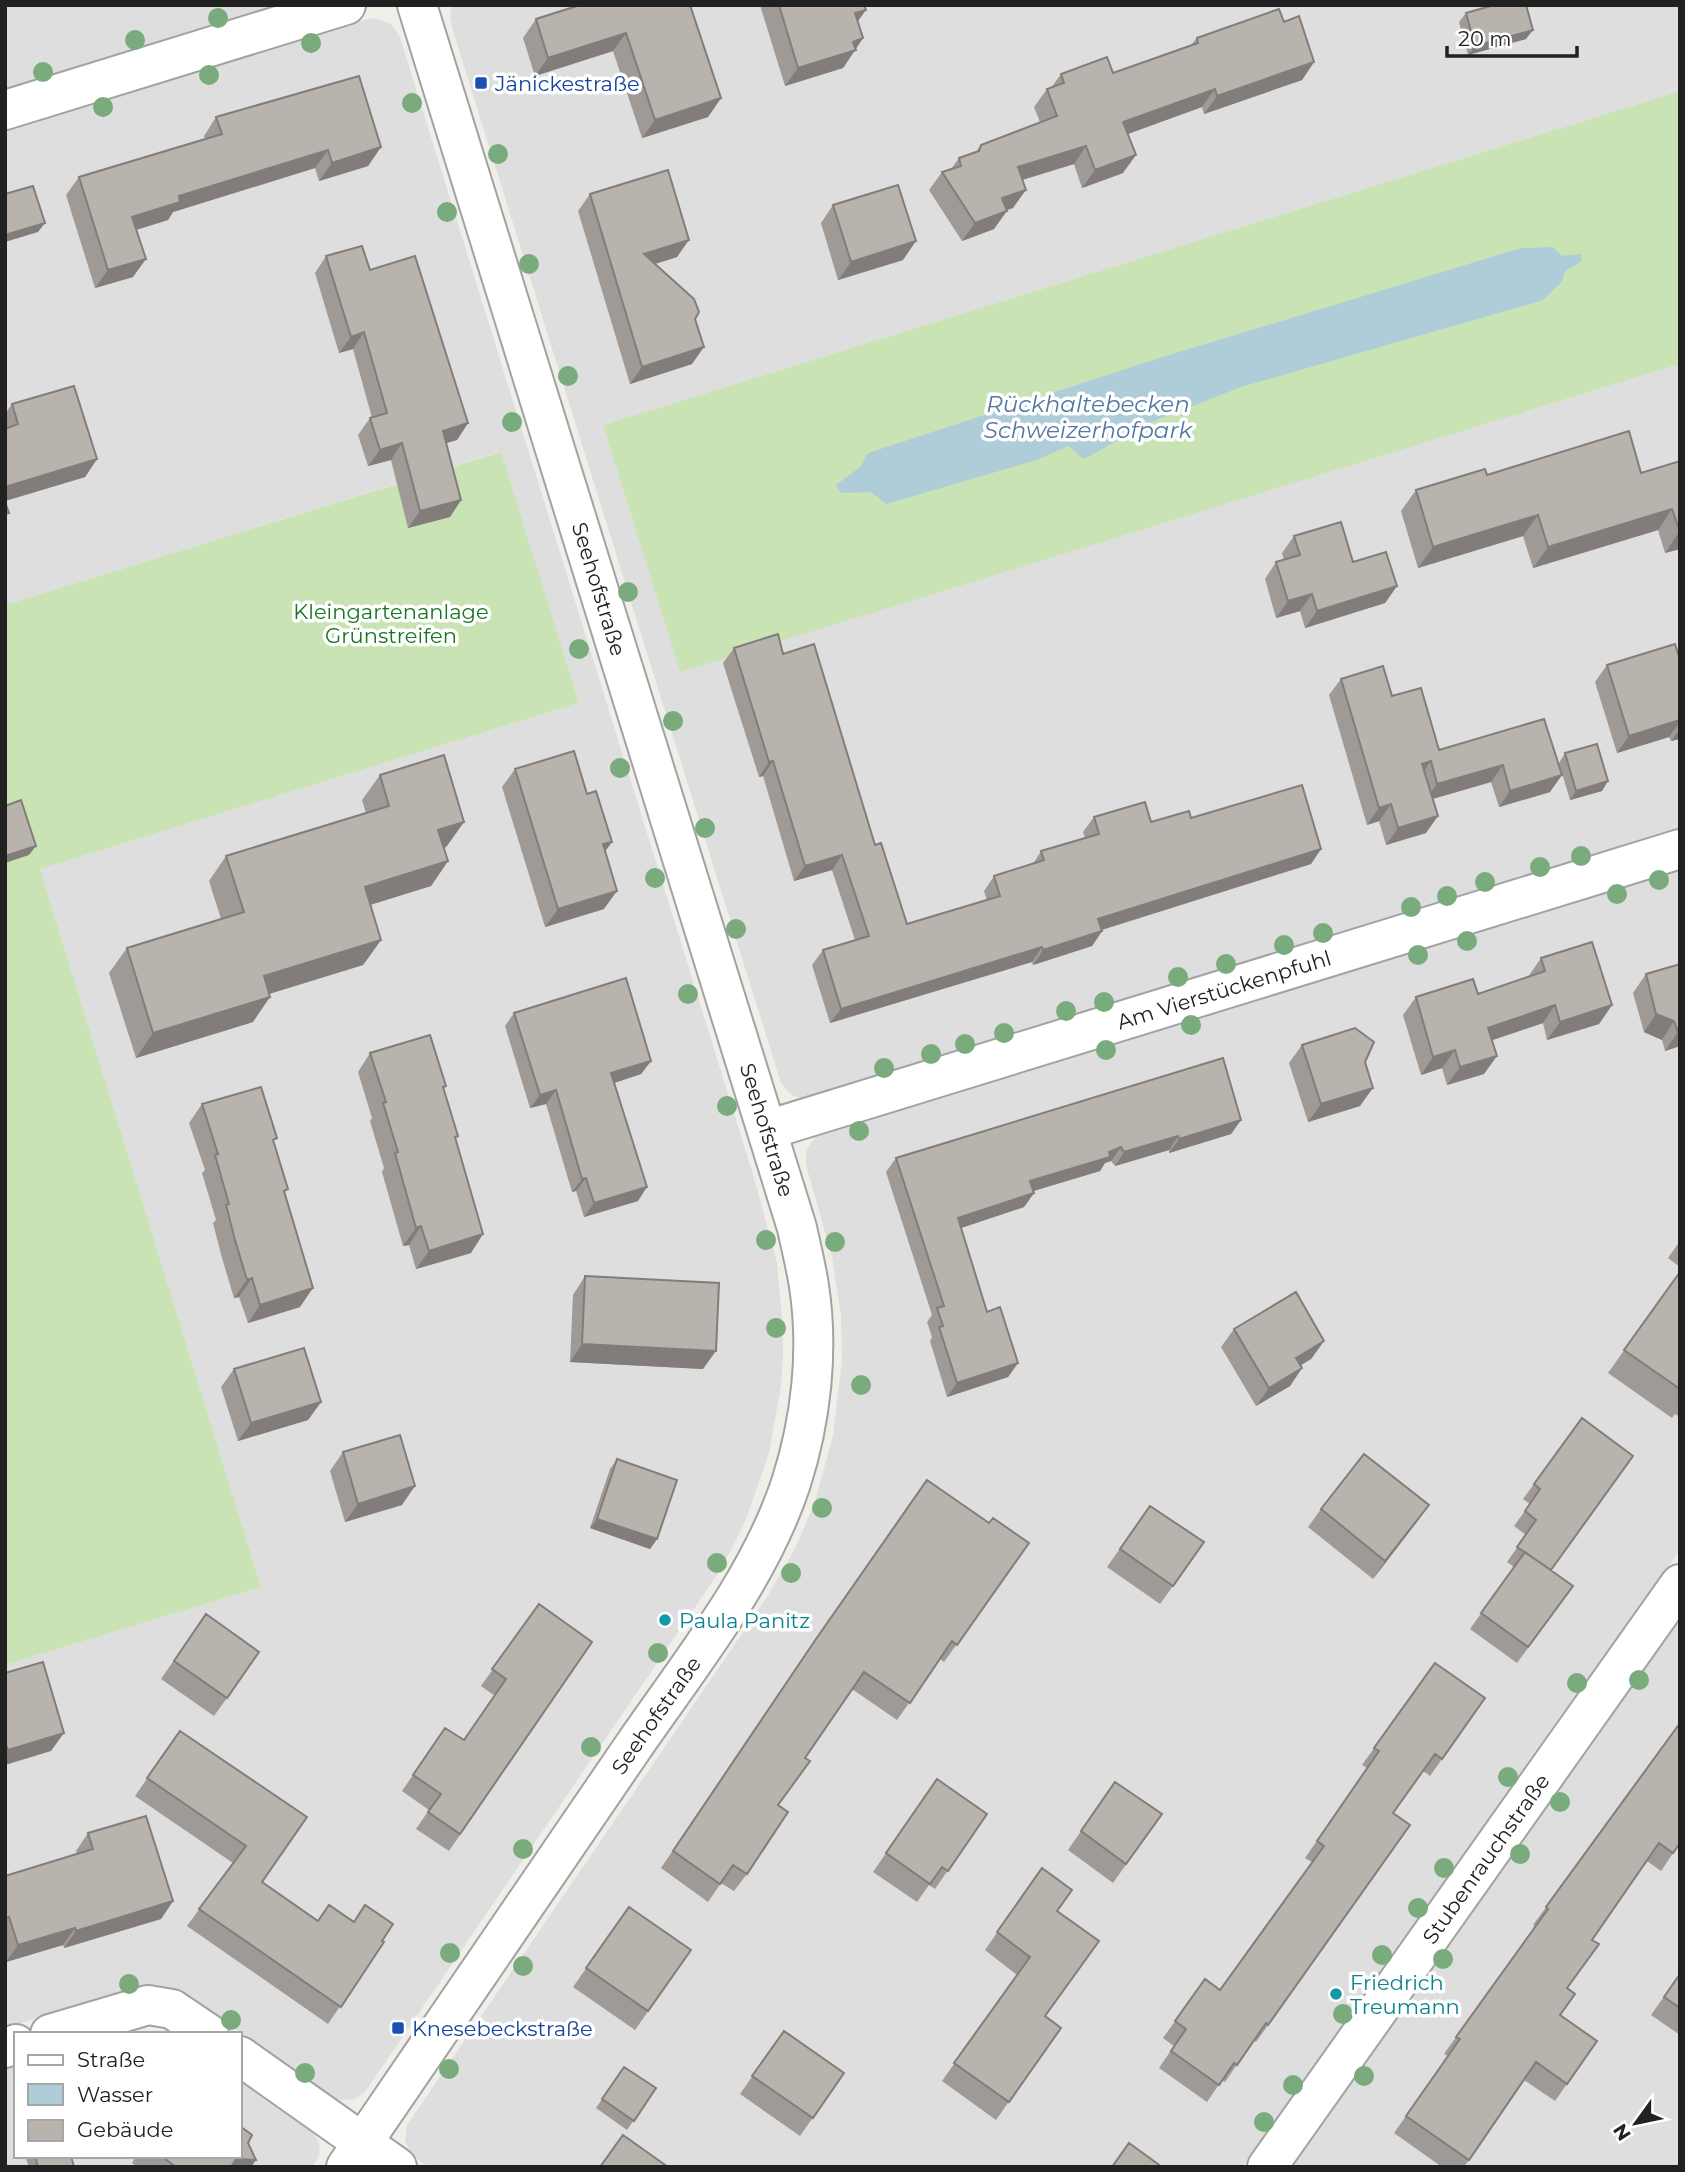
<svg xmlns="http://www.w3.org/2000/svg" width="1685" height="2172" viewBox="0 0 1685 2172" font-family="Montserrat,sans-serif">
<rect width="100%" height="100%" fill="#f0eee8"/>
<path fill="#dedede" d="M5,5H280L5,88Z
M451,5H1680V91L603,425L680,671L1680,364V829L811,1097L800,1098L790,1094L781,1083L454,34L450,18Z
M376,18L391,24L400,37L755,1181L777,1263L783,1329V1354L781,1386L769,1453L745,1522L721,1569L365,2092L355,2099L341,2100L333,2098L196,2001L171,1988L155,1985L139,1987L5,2028V1665L261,1587L40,869L579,703L500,452L5,605V127L367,19Z
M1680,870V1550L1242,2167H428L414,2157L405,2142L407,2125L767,1597L796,1547L814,1504L833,1436L842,1359L841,1316L832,1257L806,1165V1151L815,1137Z
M1680,1618V2167H1290L1532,1826Z
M16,2065V2156H240V2079L310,2128L319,2143L320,2153L313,2167H5V2068Z"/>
<path fill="#cae3b5" d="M1680,91V364L680,672L603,425Z
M501,452L579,703L40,869L261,1587L5,1665V605Z"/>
<path fill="#aecdd8" d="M1553,247L1562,256L1582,254L1581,262L1565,271L1562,282L1543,300L1241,387L1147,424L1084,459L1068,446L1037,460L886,504L871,492L841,493L836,485L860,467L868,453L1153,360L1521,248Z"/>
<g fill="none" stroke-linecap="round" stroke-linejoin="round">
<defs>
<g id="minor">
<path d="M5,110L346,5"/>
<path id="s1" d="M767,1130L1680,849"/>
<path d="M50,2034L148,2005L172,2009L209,2034"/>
<path d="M5,2048L16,2044"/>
<path d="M240,2056L397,2167"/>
<path id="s2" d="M1267,2167L1680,1584"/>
</g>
<g id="tertiary">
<path id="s3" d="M346,2167C441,2026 538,1887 633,1747C690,1664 759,1580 791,1483C811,1421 819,1351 809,1286C806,1266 801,1247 797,1228L417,5"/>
</g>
</defs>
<use href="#minor" stroke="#a2a2a2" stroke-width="42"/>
<use href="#tertiary" stroke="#a2a2a2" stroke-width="42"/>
<use href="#minor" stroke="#fff" stroke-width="38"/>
<use href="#tertiary" stroke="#fff" stroke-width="38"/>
</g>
<g fill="#7aab7c">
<circle cx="218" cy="18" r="10"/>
<circle cx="135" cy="40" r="10"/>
<circle cx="311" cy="43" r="10"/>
<circle cx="43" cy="72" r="10"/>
<circle cx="209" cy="75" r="10"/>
<circle cx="412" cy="103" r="10"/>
<circle cx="103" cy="107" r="10"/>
<circle cx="498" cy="154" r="10"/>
<circle cx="447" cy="212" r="10"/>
<circle cx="529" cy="264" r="10"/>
<circle cx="568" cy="376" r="10"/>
<circle cx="512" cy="422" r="10"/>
<circle cx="628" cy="592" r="10"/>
<circle cx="579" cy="649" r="10"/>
<circle cx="673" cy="721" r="10"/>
<circle cx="620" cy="768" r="10"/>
<circle cx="705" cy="828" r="10"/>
<circle cx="1581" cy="856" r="10"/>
<circle cx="1540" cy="867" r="10"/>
<circle cx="655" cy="878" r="10"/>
<circle cx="1659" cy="880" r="10"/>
<circle cx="1485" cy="882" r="10"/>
<circle cx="1617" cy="894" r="10"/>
<circle cx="1447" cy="896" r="10"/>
<circle cx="1411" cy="907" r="10"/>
<circle cx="736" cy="929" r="10"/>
<circle cx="1323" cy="933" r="10"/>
<circle cx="1467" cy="941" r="10"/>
<circle cx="1284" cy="945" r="10"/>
<circle cx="1418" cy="955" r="10"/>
<circle cx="1226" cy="964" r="10"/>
<circle cx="1178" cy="977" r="10"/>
<circle cx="688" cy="994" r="10"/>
<circle cx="1104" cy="1002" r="10"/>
<circle cx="1066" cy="1011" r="10"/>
<circle cx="1191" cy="1025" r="10"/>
<circle cx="1004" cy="1033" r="10"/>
<circle cx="965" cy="1044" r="10"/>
<circle cx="1106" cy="1050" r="10"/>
<circle cx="931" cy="1054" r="10"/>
<circle cx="884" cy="1068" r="10"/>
<circle cx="727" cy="1106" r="10"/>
<circle cx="859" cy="1131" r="10"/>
<circle cx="766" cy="1240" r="10"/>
<circle cx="835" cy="1242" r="10"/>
<circle cx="776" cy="1328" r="10"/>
<circle cx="861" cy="1385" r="10"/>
<circle cx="822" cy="1508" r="10"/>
<circle cx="717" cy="1563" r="10"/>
<circle cx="791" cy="1573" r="10"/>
<circle cx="658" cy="1653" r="10"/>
<circle cx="1639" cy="1680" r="10"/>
<circle cx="1577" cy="1683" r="10"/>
<circle cx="591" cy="1747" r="10"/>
<circle cx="1508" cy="1777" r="10"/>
<circle cx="1560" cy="1802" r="10"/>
<circle cx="523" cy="1849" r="10"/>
<circle cx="1520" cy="1854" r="10"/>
<circle cx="1444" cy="1868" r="10"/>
<circle cx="1418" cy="1908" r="10"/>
<circle cx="450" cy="1953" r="10"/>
<circle cx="1382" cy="1955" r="10"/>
<circle cx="1443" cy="1959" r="10"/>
<circle cx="523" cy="1966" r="10"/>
<circle cx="129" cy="1984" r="10"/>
<circle cx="1343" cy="2014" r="10"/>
<circle cx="231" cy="2020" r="10"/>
<circle cx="449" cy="2069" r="10"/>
<circle cx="305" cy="2073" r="10"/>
<circle cx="1364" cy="2076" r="10"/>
<circle cx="1293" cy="2085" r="10"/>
<circle cx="1264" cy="2122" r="10"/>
</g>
<path fill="#9f9a96" d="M690,5L721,98L708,117L642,138L613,51L535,76L523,38L536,19Z
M760,5H864L858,21L863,38L843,68L785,86Z
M1466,13L1526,39L1468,55L1459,22Z
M1284,22L1314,62L1302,80L1204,114L1202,107L1128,134L1123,173L1082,188L1074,164L1022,180L1013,208L1006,210L994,229L962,241L929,190L942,172L951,169L959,158L976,152L981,145L1040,122L1034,107L1047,89L1051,88L1061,74L1113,73L1191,45L1197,38Z
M216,117L381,147L368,166L319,181L315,168L173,212L168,220L136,230L133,277L95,288L66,195L79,177L205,139L204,136Z
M590,194L677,257L655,264L695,319L692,364L630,384L578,211Z
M833,205L903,260L838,280L821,223Z
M326,256L370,270L468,423L457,440L446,443L461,500L450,517L408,528L391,460L368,466L358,435L370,418H372L353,349L339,353L315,273Z
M12,404L97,459L85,477L5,501V414Z
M1680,461V549L1665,553L1658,530L1533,568L1523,536L1418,568L1401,511L1416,490L1487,475L1641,473Z
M1294,536L1353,562L1397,586L1385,603L1305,628L1300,611L1276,618L1265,579L1276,562L1284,560L1282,553Z
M734,648L783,654L875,845L907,924L987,900L984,891L994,876L1033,864L1041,851L1085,838L1083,832L1094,817L1151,822L1191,818L1321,849L1311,864L1102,930V931L1092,946L1033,965L1032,962L830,1023L812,965L823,950L855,940L832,870L794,881L763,776L759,777L723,663Z
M1680,660V739L1671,741L1669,737L1617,753L1595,682L1607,665Z
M1341,679L1392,696L1439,750L1544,719L1550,792L1499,807L1491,782L1433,799L1426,833L1386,845L1379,821L1367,825L1329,695Z
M1565,753L1602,791L1570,800L1559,763Z
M515,769L587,794L605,851L604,909L545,927L502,787Z
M380,775L464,822L446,847L444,848L448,861L431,886L370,905L381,940L363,965L269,994L253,1022L136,1058L109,973L127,948L221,919L209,881L226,856L366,813L362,800Z
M1541,958L1612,1005L1599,1024L1547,1040L1543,1023L1492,1040L1484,1074L1447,1085L1442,1068L1421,1075L1403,1015L1416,997L1478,994L1528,977Z
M1680,964V1046L1665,1051L1662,1040L1644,1032L1633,993L1646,974Z
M514,1013L651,1061L641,1074L614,1083L638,1201L584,1217L576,1191L572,1192L546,1104L530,1108L505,1026Z
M1302,1045L1365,1062L1360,1106L1308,1122L1289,1063Z
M370,1053L446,1086L443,1090L458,1136L455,1140L471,1253L416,1269L409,1245L403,1246L382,1172L384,1168L370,1121L372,1118L358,1072Z
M202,1104L274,1143L285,1194L300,1307L248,1323L239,1297L234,1298L222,1258L213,1223L216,1220L202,1173L205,1170L189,1123Z
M1241,1120L1231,1134L1169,1153V1150L1115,1166L1111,1161L1105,1163L1100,1171L1033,1191L1034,1193L1024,1207L961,1228L987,1312L1018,1363L1008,1377L947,1397L930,1341L932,1337L927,1322L932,1315L886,1172L896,1158Z
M1680,1241V1267L1668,1258Z
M1680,1272V1417L1675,1414L1672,1418L1608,1373Z
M585,1276L703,1369L570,1362L573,1295Z
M1234,1329L1324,1341L1311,1359L1301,1365L1302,1368L1290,1386L1256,1406L1221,1347Z
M234,1369L321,1402L308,1420L238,1441L221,1387Z
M1582,1418L1551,1570L1573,1586L1517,1663L1470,1629L1514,1567L1507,1562L1526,1535L1514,1526L1530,1504L1523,1499Z
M343,1452L402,1505L345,1522L330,1471Z
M617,1459L657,1539L650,1549L590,1528L610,1469Z
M1150,1506L1173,1586L1160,1604L1107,1567Z
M1321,1509L1416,1523L1373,1579L1308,1527Z
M1029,1543L944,1662L940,1659L897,1720L852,1689L805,1758L778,1805L747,1874L734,1891L721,1883L708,1902L661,1868L804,1656Z
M539,1604L592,1642L449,1851L416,1829L429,1810L402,1791L445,1728L464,1740L495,1696L481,1686Z
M206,1614L227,1698L214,1716L161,1679Z
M1435,1663L1485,1698L1430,1776L1423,1771L1393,1813L1410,1825L1256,2042L1254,2040L1225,2082L1222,2080L1207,2102L1159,2068L1174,2046L1163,2038L1205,1979L1220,1990L1312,1862L1305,1858L1367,1768L1362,1765Z
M180,1731L307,1817L262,1882L318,1921L384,1942L328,2024L187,1926L233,1863L135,1796Z
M1660,1752L1680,1843L1661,1871L1647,1861L1592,1940L1567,1988L1560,2015L1597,2041L1555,2101L1524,2080L1464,2167H1442L1394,2133L1448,2056L1444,2054L1535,1926L1533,1925Z
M937,1779L987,1814L935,1889L929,1885L917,1902L873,1872Z
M1115,1782L1162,1814L1113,1883L1068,1850Z
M88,1833L173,1901L161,1919L64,1948L63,1945L6,1962L5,1876L77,1854L76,1851Z
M1042,1868L1057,1911L1045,2016L1061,2028L996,2120L942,2081L1017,1975L985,1950Z
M629,1907L691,1950L635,2030L573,1987Z
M1680,1974V2035L1651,2015Z
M784,2031L844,2073L800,2136L740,2094Z
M624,2067L656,2088L627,2130L596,2108Z
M248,2143L256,2160L251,2167H137L132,2163L136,2156H240Z
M25,2156H71L74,2167H29Z"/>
<path fill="#827d7a" d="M866,10L853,28L855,13Z
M1533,30L1526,39L1468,55L1475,46Z
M626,33L613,51L535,76L548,58Z
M863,38L843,68L785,86L798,68Z
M1314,62L1302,80L1204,114L1217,96Z
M1215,89L1202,107L1111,140L1123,122Z
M721,98L708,117L642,138L655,120Z
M1086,146L1074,164L1005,185L1018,167Z
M381,147L368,166L319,181L332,163Z
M328,150L315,168L173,212L168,220L119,235L132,217L179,196Z
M1136,155L1123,173L1082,188L1095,170Z
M1026,190L1013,208L990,216L1002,198Z
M1007,211L994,229L962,241L975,223Z
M45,223L38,232L5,242V235Z
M689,240L677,257L632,271L644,254Z
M916,241L903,260L838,280L851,262Z
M146,259L133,277L95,288L108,270Z
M364,332L353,349L339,353L351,337Z
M704,347L692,364L630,384L642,367Z
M468,423L457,440L432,447L443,431Z
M402,443L391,460L368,466L380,450Z
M97,459L85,477L5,501V487Z
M461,500L450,517L408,528L420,511Z
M1672,509L1658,530L1533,568L1548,547Z
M1538,515L1523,536L1418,568L1433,547Z
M1679,532L1680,549L1665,553Z
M1397,586L1385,603L1305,628L1317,611Z
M1312,594L1300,611L1276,618L1288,601Z
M1680,720V722L1669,737L1617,753L1629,736Z
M1680,729V739L1671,741Z
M773,761L763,776L759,777L769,762Z
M1431,761L1419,778L1422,764Z
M1503,765L1491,782L1425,801L1437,784Z
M1562,775L1550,792L1499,807L1510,791Z
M1608,781L1602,791L1570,800L1576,791Z
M1391,804L1379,821L1367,825L1379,808Z
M1438,816L1426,833L1386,845L1398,828Z
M464,822L446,847L421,855L438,830Z
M612,842L599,860L603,844Z
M36,846L29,855L5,863V856Z
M1321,849L1311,864L1088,934L1098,919Z
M842,855L832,870L794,881L805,866Z
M448,861L431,886L347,912L365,887Z
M617,891L604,909L545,927L558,909Z
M1102,931L1092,946L1033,965L1043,950Z
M381,940L363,965L246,1001L264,976Z
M1042,947L1032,962L830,1023L841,1009Z
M270,997L253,1022L136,1058L153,1033Z
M1555,1005L1543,1023L1475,1046L1488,1028Z
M1612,1005L1599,1024L1547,1040L1560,1022Z
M1656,1014L1674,1021L1662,1040L1644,1032Z
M1678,1032H1680V1046L1665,1051Z
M1455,1050L1442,1068L1421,1075L1433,1057Z
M1497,1056L1484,1074L1447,1085L1460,1067Z
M651,1061L641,1074L602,1087L611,1073Z
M1373,1088L1360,1106L1308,1122L1321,1104Z
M556,1090L546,1104L530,1108L540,1095Z
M1241,1120L1231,1134L1169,1153L1179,1139Z
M1178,1136L1169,1150L1115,1166L1124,1152Z
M1121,1147L1111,1161L1105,1163L1100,1171L1020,1195L1030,1181Z
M586,1178L576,1191L572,1192L582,1179Z
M647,1187L638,1201L584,1217L594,1203Z
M1034,1193L1024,1207L949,1232L958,1218Z
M421,1226L409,1245L403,1246L416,1228Z
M483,1234L471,1253L416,1269L429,1251Z
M252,1278L239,1297L234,1298L247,1280Z
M313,1288L300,1307L248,1323L260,1305Z
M1324,1341L1311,1359L1283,1376L1296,1358Z
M582,1344L716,1351L703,1369L570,1362Z
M1018,1363L1008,1377L947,1397L957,1383Z
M1302,1368L1290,1386L1256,1406L1269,1388Z
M321,1402L308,1420L238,1441L251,1423Z
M415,1486L402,1505L345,1522L358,1504Z
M1429,1505L1416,1523L1373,1579L1385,1561Z
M597,1519L657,1539L650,1549L590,1528Z
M64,1733L51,1751L5,1765V1754L8,1750Z
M173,1901L161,1919L64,1948L76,1931Z
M75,1928L63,1945L6,1962L18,1945Z
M236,2159L256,2160L251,2167H231Z"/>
<path fill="#b9b3ae" stroke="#827d7a" stroke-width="2" d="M580,5H690L721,98L655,120L626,33L548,58L536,19Z
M779,5H864L866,10L855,13L863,38L853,42L856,50L798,68Z
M1494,5H1526L1533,30L1475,46L1466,13Z
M1279,9L1284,22L1299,16L1314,62L1217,96L1215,89L1123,122L1136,155L1095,170L1086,146L1018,167L1026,190L1002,198L1007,211L975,223L942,172L961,166L959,158L979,151L981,145L1057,116L1047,89L1064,83L1061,74L1107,57L1113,73L1198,43L1197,38Z
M359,76L381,147L332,163L328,150L179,196L180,202L132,217L146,259L108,270L79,177L222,134L216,117Z
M668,170L689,240L644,254L694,299L699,312L695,319L704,347L642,367L590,194Z
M898,185L916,241L851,262L833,205Z
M33,186L45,223L5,235V194Z
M362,246L370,270L415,256L468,423L443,431L461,500L420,511L402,443L380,450L370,418L387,413L364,332L351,337L326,256Z
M74,386L97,459L5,487V429L18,424L12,404Z
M1629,431L1641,473L1680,461V532L1672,509L1548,547L1538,515L1433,547L1416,490L1485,469L1487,475Z
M5,502L9,513L5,514Z
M1341,522L1353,562L1386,552L1397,586L1317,611L1312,594L1288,601L1276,562L1300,555L1294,536Z
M778,634L783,654L814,644L875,845L881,843L907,924L1000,896L994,876L1044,860L1041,851L1099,834L1094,817L1145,802L1151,822L1189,811L1191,818L1302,785L1321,849L1098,919L1102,931L1043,950L1042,947L841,1009L823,950L869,936L842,855L805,866L773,761L769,762L734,648Z
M1675,644L1680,660V720L1629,736L1607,665Z
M1383,666L1392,696L1421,688L1439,750L1544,719L1562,775L1510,791L1503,765L1437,784L1431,761L1422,764L1438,816L1398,828L1391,804L1379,808L1341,679Z
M1597,744L1608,781L1576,791L1565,753Z
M574,751L587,794L596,791L612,842L603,844L617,891L558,909L515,769Z
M444,755L464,822L438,830L448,861L365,887L381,940L264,976L270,997L153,1033L127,948L244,912L226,856L389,806L380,775Z
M21,800L36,846L5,856V806Z
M1592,942L1612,1005L1560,1022L1555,1005L1488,1028L1497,1056L1460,1067L1455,1050L1433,1057L1416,997L1473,979L1478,994L1545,971L1541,958Z
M1680,964V1032H1678L1674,1021L1656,1014L1646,974Z
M626,978L651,1061L611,1073L647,1187L594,1203L586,1178L582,1179L556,1090L540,1095L514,1013Z
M1355,1028L1374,1042L1365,1062L1373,1088L1321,1104L1302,1045Z
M430,1035L446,1086L443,1087L458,1136L455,1137L483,1234L429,1251L421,1226L416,1228L395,1153L398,1152L383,1103L386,1102L370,1053Z
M1223,1058L1241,1120L1179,1139L1178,1136L1124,1152L1121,1147L1109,1152L1110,1157L1030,1181L1034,1193L958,1218L987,1312L1000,1307L1018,1363L957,1383L939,1327L943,1326L937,1308L944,1306L896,1158Z
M261,1087L277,1138L273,1140L288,1189L284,1191L313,1288L260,1305L252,1278L247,1280L235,1240L226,1205L229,1204L215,1155L218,1154L202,1104Z
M1680,1272V1389L1624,1350Z
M585,1276L719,1283L716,1351L582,1344Z
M1296,1292L1324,1341L1296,1358L1302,1368L1269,1388L1234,1329Z
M304,1348L321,1402L251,1423L234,1369Z
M1582,1418L1633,1456L1551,1570L1517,1547L1536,1520L1525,1511L1540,1489L1534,1484Z
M400,1435L415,1486L358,1504L343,1452Z
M1364,1454L1429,1505L1385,1561L1321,1509Z
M617,1459L677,1480L657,1539L597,1519Z
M927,1480L989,1523L993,1518L1029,1543L957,1645L952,1641L910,1703L864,1672L805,1758L810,1761L778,1805L788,1812L747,1874L733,1865L720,1884L673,1851L816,1639Z
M1150,1506L1204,1542L1173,1586L1120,1549Z
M1525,1552L1573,1586L1528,1647L1481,1613Z
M539,1604L592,1642L460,1834L428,1812L441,1794L413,1775L445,1728L464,1740L506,1679L492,1669Z
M206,1614L259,1652L227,1698L174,1661Z
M43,1662L64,1733L8,1750L5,1742V1673Z
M1435,1663L1485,1698L1442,1759L1435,1754L1393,1813L1410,1825L1268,2025L1266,2023L1237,2065L1234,2063L1219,2085L1171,2051L1186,2029L1175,2021L1205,1979L1220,1990L1324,1846L1317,1841L1379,1751L1374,1748Z
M1680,1723V1843L1673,1853L1659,1843L1592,1940L1599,1944L1567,1988L1575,1994L1560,2015L1597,2041L1567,2084L1536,2062L1469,2160L1406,2116L1460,2039L1456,2037L1548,1909L1546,1907Z
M180,1731L307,1817L262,1882L318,1921L329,1905L354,1922L365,1905L393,1924L382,1941L384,1942L341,2007L199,1909L246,1846L147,1778Z
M937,1779L987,1814L948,1871L942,1867L930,1884L886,1853Z
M1115,1782L1162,1814L1126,1864L1081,1831Z
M146,1816L173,1901L76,1931L75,1928L18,1945L9,1917L5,1918V1876L93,1849L88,1833Z
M1042,1868L1072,1890L1057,1911L1099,1941L1045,2016L1061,2028L1009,2102L954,2063L1030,1957L997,1932Z
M629,1907L691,1950L648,2011L586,1968Z
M1680,1974V2008L1664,1997Z
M784,2031L844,2073L813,2118L752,2076Z
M624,2067L656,2088L634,2121L602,2099Z
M240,2126L252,2135L248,2143L256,2160L236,2159L231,2167H176L161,2156H240Z
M623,2135L668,2167H600Z
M1129,2143L1162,2167H1112Z
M35,2156H71L74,2167H38Z"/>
<g fill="#1a4fb4" stroke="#fff" stroke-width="2.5">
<rect x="474" y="76" width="14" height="14" rx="3.5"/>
<rect x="391" y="2021" width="14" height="14" rx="3.5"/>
</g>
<g fill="#0f9aa8" stroke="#fff" stroke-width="2.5">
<circle cx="665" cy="1620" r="7"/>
<circle cx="1336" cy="1994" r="7"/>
</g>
<g text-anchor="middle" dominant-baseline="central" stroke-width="7" stroke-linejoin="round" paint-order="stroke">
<g font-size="21" fill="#164399" stroke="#fff" text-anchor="start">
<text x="495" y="83">Jänickestraße</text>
<text x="412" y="2028">Knesebeckstraße</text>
</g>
<g font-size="21" fill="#212121" stroke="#fff">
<text transform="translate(599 589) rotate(73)">Seehofstraße</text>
<text stroke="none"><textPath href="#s1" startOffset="478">Am Vierstückenpfuhl</textPath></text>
<text transform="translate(767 1130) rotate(73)">Seehofstraße</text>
<text stroke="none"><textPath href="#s3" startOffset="548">Seehofstraße</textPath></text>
<text stroke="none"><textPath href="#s2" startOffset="378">Stubenrauchstraße</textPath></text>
</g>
<g font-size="21" fill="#197424" stroke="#fff">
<text x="391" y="611">Kleingartenanlage<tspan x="391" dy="24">Grünstreifen</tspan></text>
</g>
<g font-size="21" fill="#0d838f" stroke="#fff" text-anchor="start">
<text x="679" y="1620">Paula Panitz</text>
<text x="1350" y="1982">Friedrich<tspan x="1350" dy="24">Treumann</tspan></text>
</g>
<g font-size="23" font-style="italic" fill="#54779f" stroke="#fff">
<text x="1088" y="404">Rückhaltebecken<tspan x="1088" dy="26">Schweizerhofpark</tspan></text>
</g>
</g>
<rect width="1685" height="2172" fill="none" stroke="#212121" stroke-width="14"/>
<rect x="14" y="2032" width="228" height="126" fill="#ffffff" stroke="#a6a6a6" stroke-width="2"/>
<rect x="28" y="2055" width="35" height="10" fill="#ffffff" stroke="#a6a6a6" stroke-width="2"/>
<text x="77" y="2067" font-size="21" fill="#212121">Straße</text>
<rect x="28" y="2084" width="35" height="21" fill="#aecdd8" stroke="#a6a6a6" stroke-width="2"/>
<text x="77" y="2102" font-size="21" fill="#212121">Wasser</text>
<rect x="28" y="2120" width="35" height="21" fill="#b9b3ae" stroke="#a6a6a6" stroke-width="2"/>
<text x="77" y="2137" font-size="21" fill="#212121">Gebäude</text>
<g transform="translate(1636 2123) rotate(237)" stroke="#ffffff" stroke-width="5" paint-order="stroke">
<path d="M0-5L12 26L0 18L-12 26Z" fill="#212121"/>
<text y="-10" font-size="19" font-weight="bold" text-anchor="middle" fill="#212121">N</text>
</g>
<path d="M1447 46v10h130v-10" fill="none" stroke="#212121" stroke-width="3.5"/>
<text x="1458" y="46" font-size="21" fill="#212121" stroke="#ffffff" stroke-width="5" paint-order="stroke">20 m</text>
</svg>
